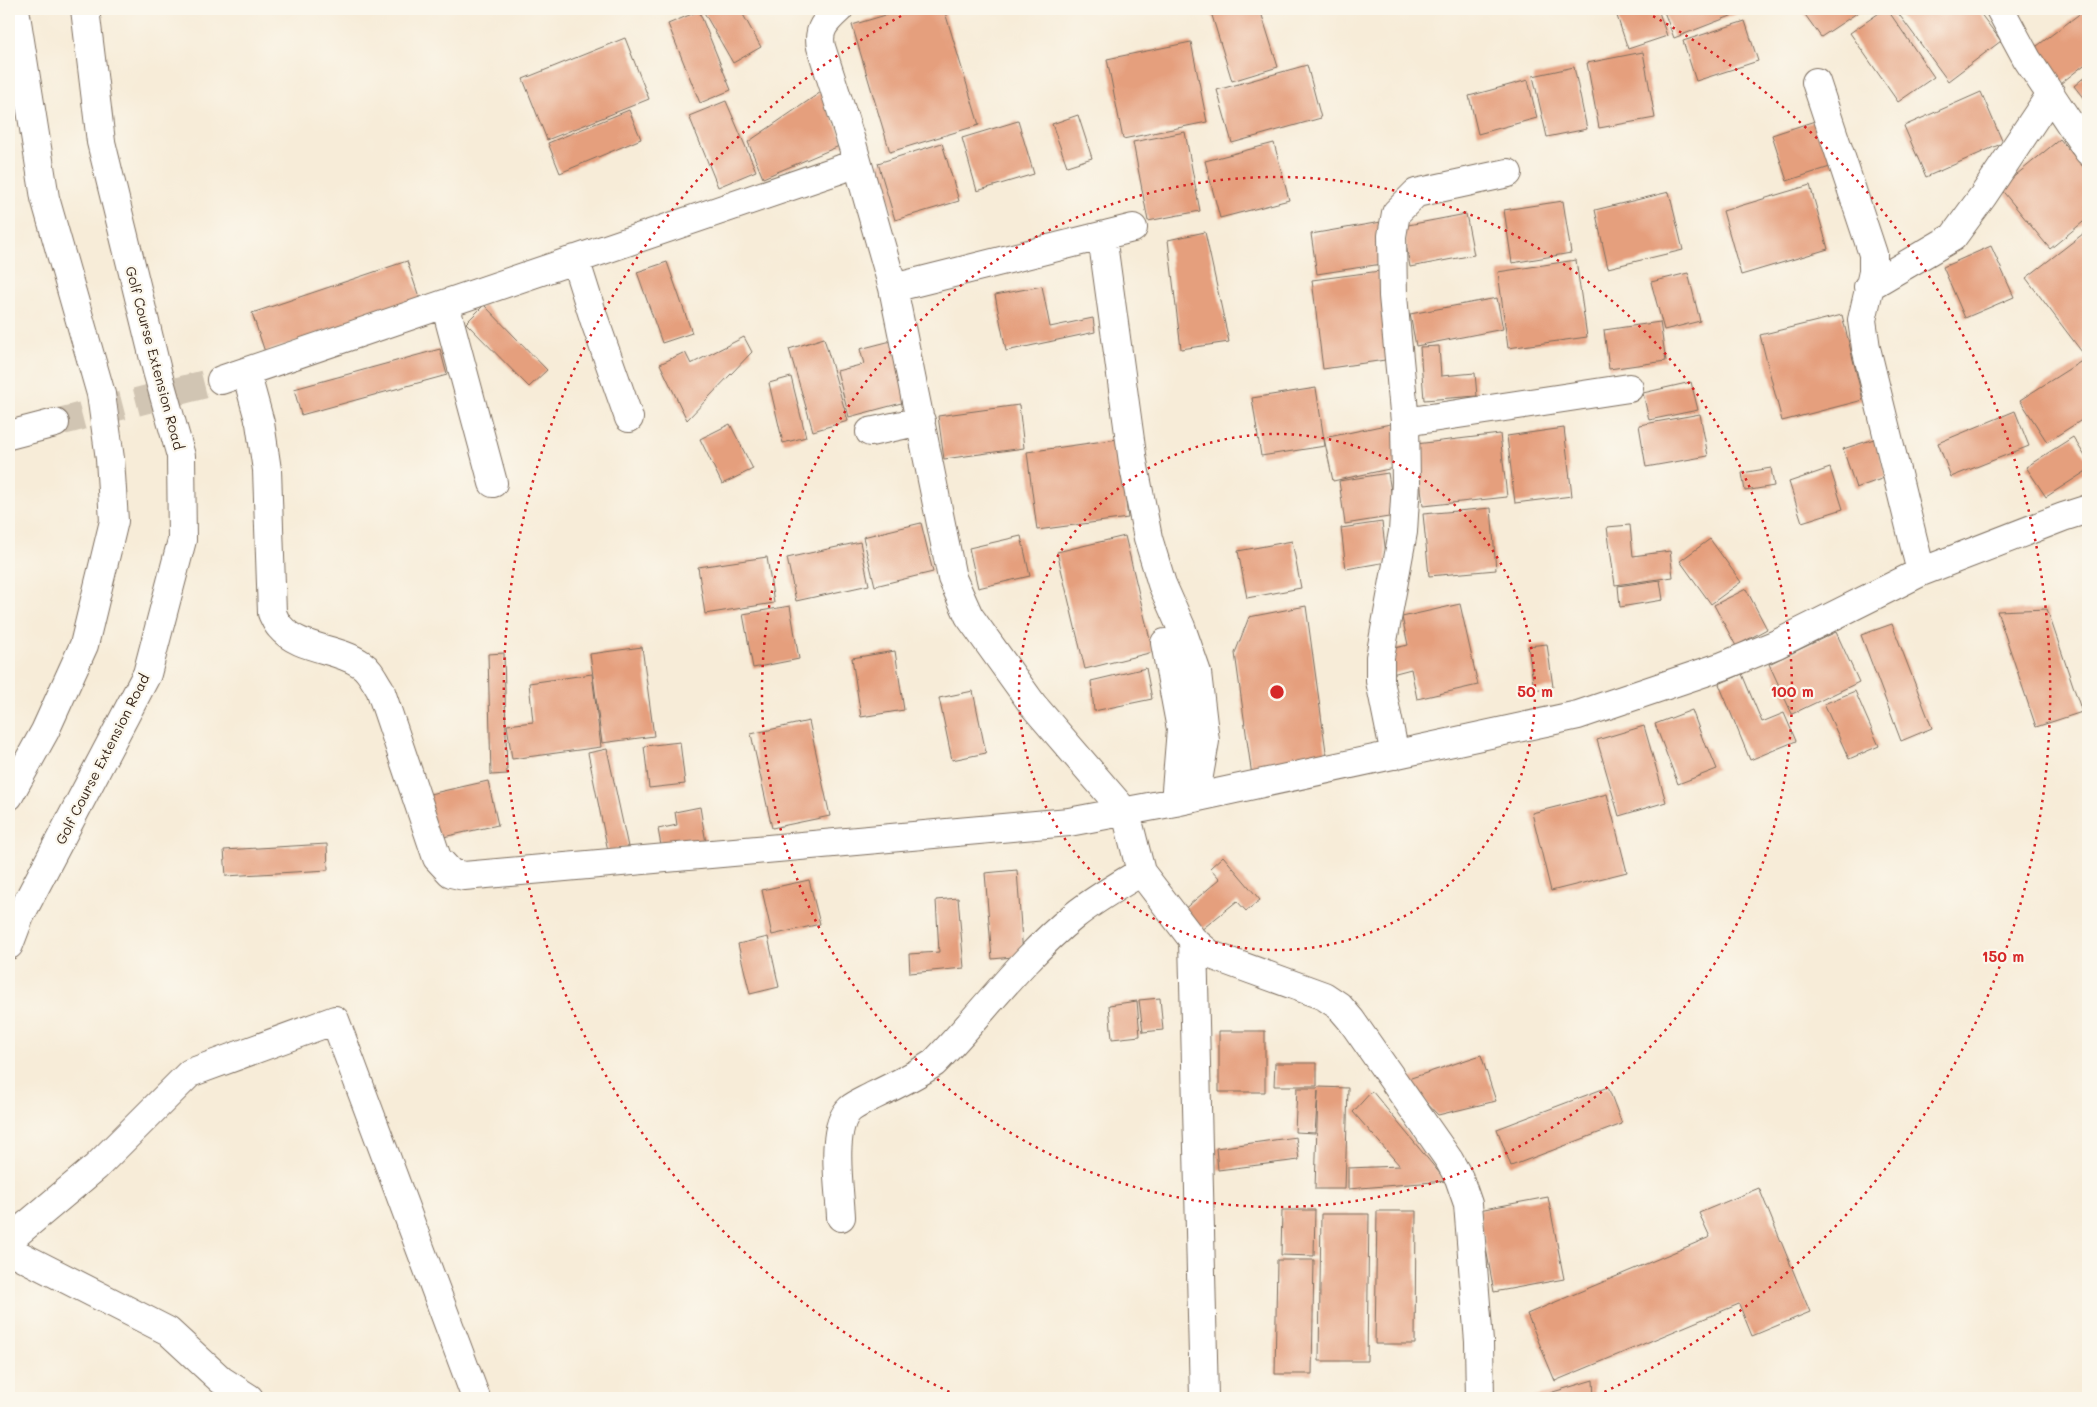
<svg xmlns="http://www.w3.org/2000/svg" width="2097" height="1407" viewBox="0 0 2097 1407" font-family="Mali,sans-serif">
<rect width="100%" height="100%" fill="#fbf7ec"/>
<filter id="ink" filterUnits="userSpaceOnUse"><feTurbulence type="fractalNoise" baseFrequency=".02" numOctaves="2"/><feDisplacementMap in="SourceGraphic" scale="10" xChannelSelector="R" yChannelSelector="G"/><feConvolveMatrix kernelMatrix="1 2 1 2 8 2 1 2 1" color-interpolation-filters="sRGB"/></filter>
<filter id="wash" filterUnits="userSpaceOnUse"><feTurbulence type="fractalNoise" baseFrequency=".0096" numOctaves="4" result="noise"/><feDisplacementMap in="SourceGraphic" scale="20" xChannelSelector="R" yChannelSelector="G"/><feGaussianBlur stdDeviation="1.12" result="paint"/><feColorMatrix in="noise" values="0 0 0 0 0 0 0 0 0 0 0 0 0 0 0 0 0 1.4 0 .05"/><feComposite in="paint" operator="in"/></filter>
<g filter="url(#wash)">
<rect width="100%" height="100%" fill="#f7ecd8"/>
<g id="blocks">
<path fill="#e59f7d" d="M702,9H740L761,47L733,63Z
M906,9H944L979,125L890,152L852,25Z
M1210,9H1260L1278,67L1232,81Z
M1618,9H1658L1667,36L1628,49L1615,10Z
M1663,9H1734L1736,14L1674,38Z
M1801,9H1863L1821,37Z
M1885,9H1887L1934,77L1898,102L1850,33Z
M1895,9H1977L2001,41L1948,81Z
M2086,9H2088V62L2060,84L2033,49Z
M699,11L731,90L700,103L668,24Z
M1745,21L1758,61L1696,81L1683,41Z
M625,38L649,99L547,140L523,79Z
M1191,42L1207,122L1123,139L1107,59Z
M1643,52L1655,118L1599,128L1587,63Z
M1307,65L1321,118L1232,143L1217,90Z
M1574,67L1587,129L1547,137L1533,76Z
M2088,74V104L2074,86Z
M1528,80L1537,118L1478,134L1469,96Z
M821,92L844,144L763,178L748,142Z
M1981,92L2003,143L1926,177L1904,126Z
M726,101L756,171L718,187L689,116Z
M629,110L641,139L560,173L548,143Z
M1078,115L1092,158L1067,166L1052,124Z
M1821,119L1836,165L1787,181L1772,135Z
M1018,121L1034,174L977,191L962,138Z
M1185,132L1200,211L1148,221L1133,142Z
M2060,139L2088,173V218L2050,249L2000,188Z
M942,143L959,201L895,220L878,163Z
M1274,143L1289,200L1220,218L1205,161Z
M1810,185L1828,249L1741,275L1723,211Z
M1669,192L1683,250L1608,268L1595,210Z
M1563,201L1571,253L1512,263L1504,210Z
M1466,214L1474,255L1410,267L1403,226Z
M1381,222L1388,263L1317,274L1311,234Z
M2088,230V347L2082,352L2026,278Z
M1205,232L1229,342L1181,349L1168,240Z
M1991,246L2014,297L1965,318L1943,267Z
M1576,260L1587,337L1508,348L1498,272Z
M407,261L420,300L265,352L252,313Z
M667,262L692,333L662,343L637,272Z
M1380,271L1392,359L1323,369L1312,280Z
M1688,273L1700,321L1664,330L1651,282Z
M1042,286L1050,327L1093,318L1095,332L1006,351L995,295Z
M1497,298L1503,329L1416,346L1410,314Z
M484,305L547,370L529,387L466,323Z
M1842,315L1863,400L1782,421L1760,335Z
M1660,322L1666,361L1609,369L1604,330Z
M744,337L752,352L687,420L660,364L685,352L691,364Z
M824,338L848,421L813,431L789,349Z
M895,340L909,401L849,417L837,371L864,364L860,349Z
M1439,346L1441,376L1475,373L1477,396L1424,400L1420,347Z
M440,349L447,375L301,415L294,389Z
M2088,357V416L2047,442L2020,400Z
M791,377L806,437L783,443L769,383Z
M1691,382L1698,410L1649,420L1643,393Z
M1316,388L1325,446L1261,456L1252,398Z
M1019,405L1024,448L944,459L938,416Z
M2015,411L2029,446L1951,477L1938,443Z
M1700,414L1708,456L1646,467L1639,425Z
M1395,423L1403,466L1333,481L1324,438Z
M730,424L753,469L722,484L700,439Z
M1564,428L1572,496L1515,503L1507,436Z
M1500,434L1507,497L1423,506L1416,444Z
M2073,437L2088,461V470L2046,497L2026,467Z
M1118,439L1128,518L1037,530L1027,452Z
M1874,439L1887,477L1856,488L1843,449Z
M1771,468L1774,486L1745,491L1742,473Z
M1830,468L1843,509L1802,522L1789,482Z
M1388,473L1395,516L1345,524L1339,481Z
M1491,508L1496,570L1429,576L1423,514Z
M1382,522L1387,562L1346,569L1341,528Z
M921,523L933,572L875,586L863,537Z
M1630,525L1633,556L1670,551L1673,577L1615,585L1607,527Z
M1021,536L1030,576L978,588L969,548Z
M1125,536L1153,652L1085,669L1057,552Z
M1710,539L1741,582L1711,604L1680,561Z
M1292,541L1301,588L1247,598L1238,551Z
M860,542L869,585L796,601L787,558Z
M767,557L774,603L705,614L698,567Z
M1660,580L1663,600L1620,607L1618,586Z
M1746,589L1767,629L1736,646L1714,605Z
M1460,604L1478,685L1417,699L1411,669L1392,674L1386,650L1408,645L1402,617Z
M790,606L799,659L753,668L743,614Z
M1306,606L1328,766L1252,776L1235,653L1249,617Z
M2047,609L2082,712L2036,727L1997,611Z
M1892,624L1932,728L1901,741L1861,635Z
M1836,632L1859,682L1792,714L1769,664Z
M1547,644L1553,687L1534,690L1528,646Z
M642,647L654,736L602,743L590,654Z
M895,651L904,710L861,717L852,658Z
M504,653L507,774L491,775L488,654Z
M1146,668L1152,699L1094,711L1091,681Z
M592,674L601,747L512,759L507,725L533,722L529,683Z
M1742,674L1762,722L1784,713L1796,741L1750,760L1719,684Z
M973,691L986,753L952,760L939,698Z
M1855,691L1879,746L1849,759L1824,704Z
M1692,710L1706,748L1708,747L1717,769L1678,784L1655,724Z
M809,721L830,816L772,828L751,734Z
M1644,726L1666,802L1619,816L1597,740Z
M680,742L685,784L649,788L644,746Z
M607,749L628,847L608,851L588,753Z
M488,781L498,825L434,839L425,795Z
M1607,794L1627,872L1551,891L1532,813Z
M700,807L706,843L662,851L658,829L677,825L675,812Z
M327,844L328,870L226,876L224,850Z
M1223,856L1260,900L1246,911L1237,901L1200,931L1183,910L1220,879L1210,868Z
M1017,870L1023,956L992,959L985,873Z
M809,880L820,924L772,935L762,890Z
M958,898L964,968L910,973L909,954L939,952L936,900Z
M768,937L779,987L750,994L738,944Z
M1160,998L1163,1030L1143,1032L1139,1000Z
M1137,1001L1140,1036L1112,1039L1109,1005Z
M1219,1031H1265V1092H1219Z
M1481,1055L1496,1101L1438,1115L1405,1080Z
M1275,1063H1317V1086H1274Z
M1318,1087L1348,1088L1345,1189H1315L1318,1091L1315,1133L1295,1132L1297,1088H1318Z
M1608,1087L1622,1124L1511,1166L1497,1129Z
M1372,1091L1446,1181L1348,1189V1168L1400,1166L1353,1112Z
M1296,1137L1299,1160L1218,1170L1216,1148Z
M1759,1188L1810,1312L1752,1336L1739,1304L1555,1381L1527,1314L1710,1237L1699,1213Z
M1548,1197L1564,1279L1494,1292L1479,1210Z
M1282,1210H1315L1314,1256L1281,1255Z
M1377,1211H1416L1415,1344H1375Z
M1321,1214H1369L1367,1361H1319Z
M1277,1260H1314L1312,1374H1275Z
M1593,1380L1594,1398H1533Z"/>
</g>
</g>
<g filter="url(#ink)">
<use href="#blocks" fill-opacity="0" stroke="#7d6e5f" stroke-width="1"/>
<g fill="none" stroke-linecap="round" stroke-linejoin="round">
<path stroke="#d1c5b3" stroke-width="28" stroke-dasharray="28 14" stroke-linecap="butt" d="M55,423L221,380"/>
<defs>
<path id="minor" d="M839,9C826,21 817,29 821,47L853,147L893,288L952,578L969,616L1033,705L1126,813L1141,872L1193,940L1211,955L1324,996L1339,1006L1351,1020L1449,1160L1459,1178L1468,1204L1479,1342L1480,1398
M2000,9L2027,59L2088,151
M1816,82L1873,254V272L1862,320L1866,348L1921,572
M1102,236L1133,462L1148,538L1162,584L1181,627L1197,673L1205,741L1195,798
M575,259L594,319L629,418
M1868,287L1953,237L1983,196L2051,94
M893,288L1133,228
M445,304L493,483
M246,372L260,423L267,470L272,613C274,617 276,623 280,627C299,650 337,647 361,664C370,670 374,680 380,689L437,858L451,873L464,876L1069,822L1175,802L1578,715L1723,666L1777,644L1921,572L2063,517L2088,509
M221,380L841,169L850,165L855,157
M1405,422L1629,388
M870,432L921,421
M9,435L55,423
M1165,643L1181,729L1175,802
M1395,755L1380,681V657L1403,532L1406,482L1405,422L1393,296L1392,236L1396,213L1416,193L1508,173
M1193,940L1204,1398
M841,1217C840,1190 829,1128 850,1109C856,1104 866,1100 873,1096C894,1086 915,1076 934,1063C981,1015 1021,959 1074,916C1095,899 1118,886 1141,872
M9,1240L96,1167L190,1073L335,1020L476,1398
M9,1250L168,1331L221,1380L249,1398"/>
<path id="major" d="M9,796L45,731L84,645L114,521L110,459L101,394L45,198L15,9
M9,945L20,916L147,674L182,540L181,456L157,371L101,142L85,9"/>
</defs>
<use href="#minor" stroke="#7d6e5f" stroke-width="30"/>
<use href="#major" stroke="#7d6e5f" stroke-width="30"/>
<use href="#minor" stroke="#fff" stroke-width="28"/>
<use href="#major" stroke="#fff" stroke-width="28"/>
</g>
</g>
<g fill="none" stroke="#d62828" stroke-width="2.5" stroke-dasharray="2.5 5">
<circle cx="1277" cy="692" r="258"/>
<circle cx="1277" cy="692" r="515"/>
<path d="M963 1398A773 773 0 0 1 914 9M1640 9A773 773 0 0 1 1591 1398"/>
</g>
<g text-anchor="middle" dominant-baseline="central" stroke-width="4.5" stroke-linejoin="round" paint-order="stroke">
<g font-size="14" fill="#3b2a1e" stroke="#fbf7ec">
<text transform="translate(155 358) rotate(75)">Golf Course Extension Road</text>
<text transform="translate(102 759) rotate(-63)">Golf Course Extension Road</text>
</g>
</g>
<circle cx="1277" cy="692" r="8" fill="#d62828" stroke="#fbf7ec" stroke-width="2.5"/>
<g font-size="15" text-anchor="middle" font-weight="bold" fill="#d62828" stroke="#fbf7ec" stroke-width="4.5" stroke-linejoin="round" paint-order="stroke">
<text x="1535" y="697">50 m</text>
<text x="1792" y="697">100 m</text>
<text x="2003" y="962">150 m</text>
</g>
<rect width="2097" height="1407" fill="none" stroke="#fbf7ec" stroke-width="30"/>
</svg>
